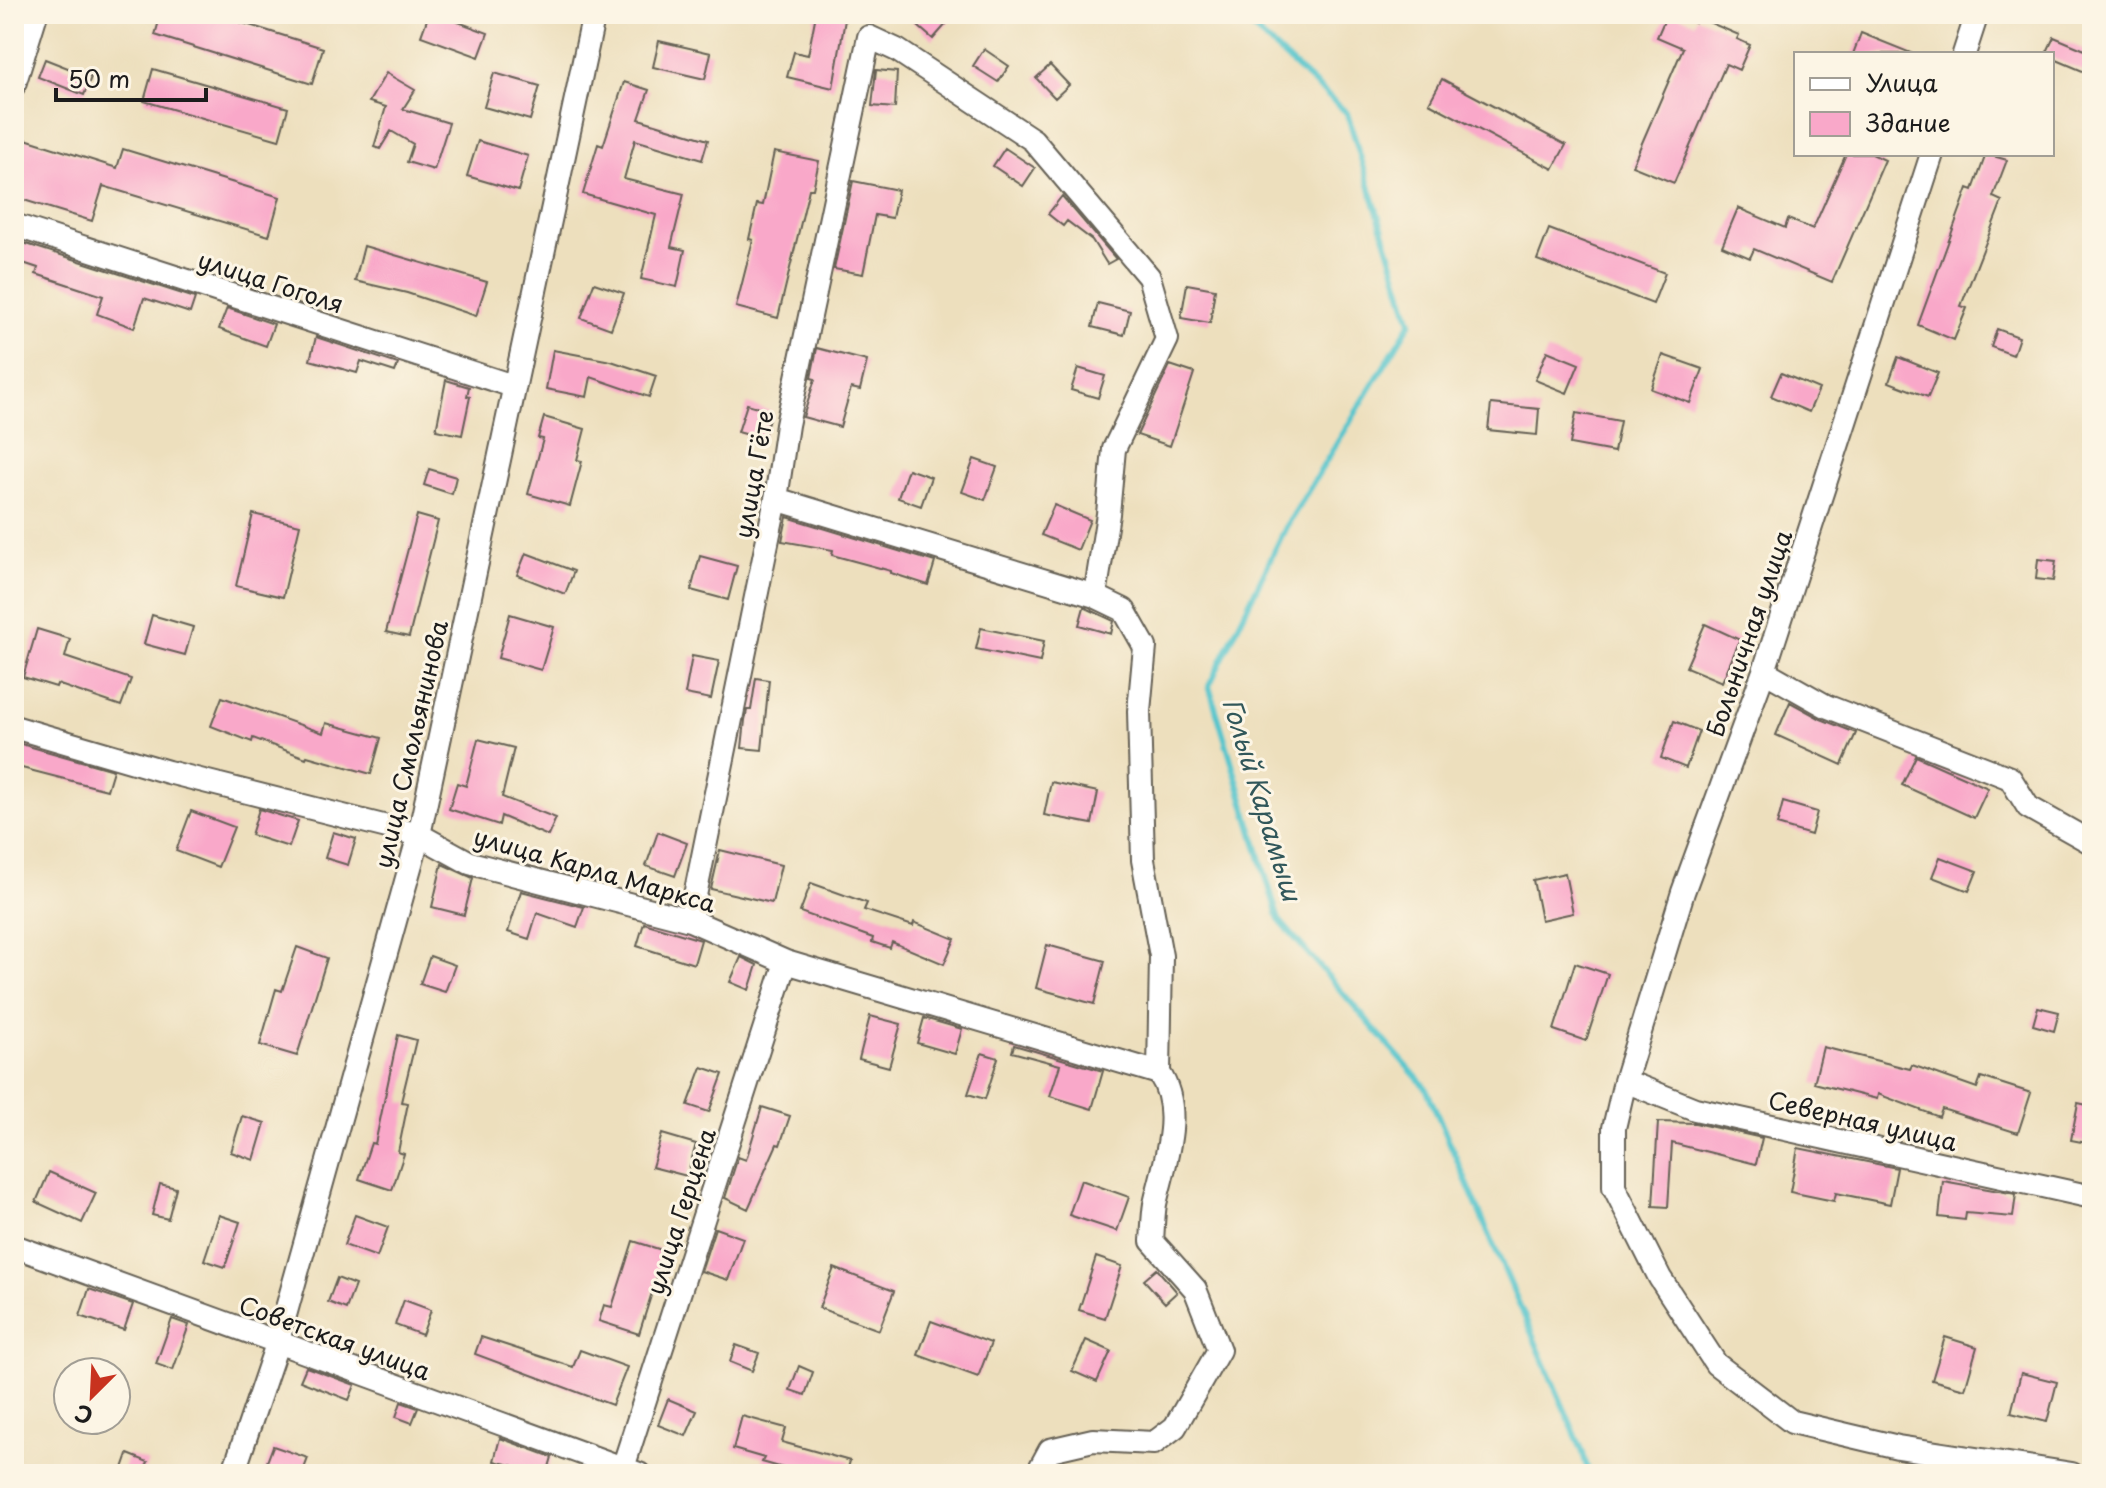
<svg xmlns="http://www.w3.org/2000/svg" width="2106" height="1488" viewBox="0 0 2106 1488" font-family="'Playpen Sans',sans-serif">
<rect width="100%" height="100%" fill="#fcf5e5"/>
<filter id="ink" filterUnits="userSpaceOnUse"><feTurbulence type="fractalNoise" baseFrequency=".0125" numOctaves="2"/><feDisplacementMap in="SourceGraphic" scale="16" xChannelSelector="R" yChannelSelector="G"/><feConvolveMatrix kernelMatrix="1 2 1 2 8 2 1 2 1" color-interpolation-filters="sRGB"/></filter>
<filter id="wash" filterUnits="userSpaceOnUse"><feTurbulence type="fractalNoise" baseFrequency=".006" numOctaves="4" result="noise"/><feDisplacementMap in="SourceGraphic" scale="32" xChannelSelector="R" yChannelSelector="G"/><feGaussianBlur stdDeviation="1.8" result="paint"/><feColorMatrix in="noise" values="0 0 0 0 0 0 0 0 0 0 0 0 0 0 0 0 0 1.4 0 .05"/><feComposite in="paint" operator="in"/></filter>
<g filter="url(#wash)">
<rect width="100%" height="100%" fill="#eddfbd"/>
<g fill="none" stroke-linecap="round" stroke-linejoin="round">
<path stroke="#57c5cc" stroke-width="6" d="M1237,14L1347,113L1411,322L1286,527L1209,686L1279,920L1426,1088L1582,1450L1589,1474"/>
</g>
<g id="blocks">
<path fill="#f9a8c9" d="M161,14H214L323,48L312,84L155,35Z
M429,14H437L488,33L479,57L421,36Z
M816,14H846L833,88L787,77L794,52L808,55Z
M904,14H955L933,39Z
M1667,14H1675L1695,23L1697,17L1739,35L1737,39L1750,45L1739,70L1726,64L1674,183L1632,166L1683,48L1657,37Z
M1861,33L1911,53L1910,54H1853Z
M2054,37L2092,53V75L2052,58V54H2046Z
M659,41L711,53L705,79L653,67Z
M984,49L1009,66L998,82L973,66Z
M45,59L91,77L84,95L38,77Z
M1050,65L1069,85L1055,98L1036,78Z
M153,69L288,108L279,140L144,101Z
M876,70L897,72L895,108L872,106Z
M386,73L415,90L403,109L449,123L434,170L407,162L413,144L391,131L380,149L374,147L386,107L369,102Z
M494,73L540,86L530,120L484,107Z
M1442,79L1566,145L1553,169L1429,103Z
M624,82L649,90L639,119L708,140L702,160L635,140L624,179L684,194L671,247L685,250L677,287L641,279L656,215L583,194L598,144L603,146Z
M19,137L117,168L123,149L280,197L269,236L103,186L92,221L14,197V154Z
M478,141L528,156L518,191L467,176Z
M1005,148L1035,168L1023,186L993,166Z
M774,152L819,161L813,189H809L778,318L736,307L753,240L749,239L757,204L763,205Z
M1846,154H1872L1885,160L1832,282L1754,249L1750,258L1722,246L1738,208L1785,228L1788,219L1813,229Z
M1986,154L2007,160L1993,197L2002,201L1961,306L1967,308L1954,340L1918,325L1968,188L1973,190Z
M853,181L898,190L892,218L875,215L863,274L834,269Z
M1062,196L1116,259L1107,264L1092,240L1067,221L1063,226L1048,214Z
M1549,229L1665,273L1653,304L1537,260Z
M14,240L195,298L190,313L144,298L134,328L97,314L103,296L36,274L38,268L14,260Z
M364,246L487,282L476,316L407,293L355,281Z
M594,283L624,293L611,329L581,318Z
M1187,284L1215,289L1210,323L1181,318Z
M1098,303L1130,311L1124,335L1092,327Z
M227,308L274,324L266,346L219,329Z
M1997,329L2019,337L2013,355L1991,347Z
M316,337L398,364L395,372L361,361L357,373L310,360Z
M817,348L867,361L860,390L851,388L840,427L803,417L815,379L811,378Z
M553,350L611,361L656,376L649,397L591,377L587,397L546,389Z
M1547,351L1579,364L1567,393L1535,380Z
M1663,355L1703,369L1690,403L1651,389Z
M1898,357L1938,373L1928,397L1889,382Z
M1170,365L1194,373L1170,446L1137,435Z
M1078,368L1105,376L1098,398L1071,390Z
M1781,373L1819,389L1809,412L1771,396Z
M446,380L469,387L467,396L470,397L462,435L436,430Z
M747,404L771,411L763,439L738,432Z
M1491,404L1539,409L1537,435L1488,430Z
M1576,413L1620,421L1614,452L1570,444Z
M544,417L585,429L577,460L582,461L570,506L528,494L543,439L538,438Z
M974,459L997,467L985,500L962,492Z
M429,469L456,477L452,494L424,485Z
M908,469L931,477L921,506L898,498Z
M1054,505L1090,520L1078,550L1041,535Z
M253,514L300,525L283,597L236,586Z
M417,515L438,521L409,637L386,632Z
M787,517L935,562L928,585L891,573V571L832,555L833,550L782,541Z
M526,553L574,571L565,594L517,575Z
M700,556L737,566L728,600L691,590Z
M2038,559L2056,561L2053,581L2036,579Z
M1084,607L1114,621L1111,634L1079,625Z
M510,614L554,627L541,670L498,658Z
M152,615L193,627L185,655L144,644Z
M1705,624L1740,640L1722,682L1686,667Z
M981,628L1044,641L1040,662L976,649Z
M37,629L70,639L65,657L131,679L121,706L57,684L56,687L23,677Z
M692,656L719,661L711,699L685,694Z
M756,678L769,680L762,750L742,748L745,720L747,710H751Z
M222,697L323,733L326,723L381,738L371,774L307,756L306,758L253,738L252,742L211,726Z
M1790,702L1821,719L1856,733L1842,765L1776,735Z
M1674,721L1699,731L1686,768L1661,758Z
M478,739L514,748L502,797L556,818L548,836L501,816L499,825L449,809L457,783L466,786Z
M14,742L113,770L107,790L14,766Z
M1916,756L1988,788L1974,818L1902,785Z
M1051,782L1098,792L1092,824L1044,815Z
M1783,802L1817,812L1811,835L1777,825Z
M259,809L298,821L289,847L251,835Z
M191,811L234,827L218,867L176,851Z
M333,832L356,839L348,865L325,858Z
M658,832L687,843L675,876L646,866Z
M720,850L781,865L772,903L711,889Z
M1940,857L1977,871L1969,891L1932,877Z
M442,864L473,878L464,915L432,907Z
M1565,873L1573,913L1541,920L1533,880Z
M811,883L867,903L864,910L913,926L914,922L955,939L944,964L892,942L890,948L872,942L873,938L800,912Z
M521,891L584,907L577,927L537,913L529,939L508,932Z
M644,923L701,940L694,964L637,946Z
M1047,945L1105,961L1094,1004L1036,988Z
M297,947L327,958L297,1056L260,1045L276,989L282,991Z
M430,956L455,965L445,992L420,984Z
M741,957L757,965L749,990L730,982Z
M1575,963L1608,974L1586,1041L1554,1030Z
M2038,1007L2059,1012L2054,1031L2033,1025Z
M870,1016L901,1024L889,1067L859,1059Z
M924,1018L962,1029L955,1054L917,1043Z
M398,1035L416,1040L401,1102L408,1103L398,1152L404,1154L392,1190L359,1179L371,1143L375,1144Z
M1014,1045L1103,1071L1092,1109L1050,1096L1060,1065L1012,1052Z
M1823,1047L1910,1069L1912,1065L1977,1088L1981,1077L2031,1093L2018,1133L1942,1109L1939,1117L1878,1094L1877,1099L1814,1083Z
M982,1053L998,1058L985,1099L968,1094Z
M702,1067L723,1074L709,1112L688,1105Z
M2078,1103L2092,1106V1144L2071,1140Z
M762,1107L790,1116L780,1145L777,1144L748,1209L725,1198L738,1157L746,1160Z
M242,1116L265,1123L254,1160L231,1152Z
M1658,1122L1695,1123L1762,1138L1756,1164L1672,1143L1668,1207L1653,1206Z
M662,1134L696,1144L687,1176L652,1167Z
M1798,1148L1897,1168L1890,1204L1836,1193L1834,1201L1790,1192Z
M49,1172L96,1193L82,1223L36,1202Z
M1081,1180L1129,1197L1117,1231L1069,1215Z
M1943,1181L2016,1194L2013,1217L1966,1213L1965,1220L1939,1217Z
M160,1184L176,1188L168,1219L152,1215Z
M219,1215L240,1222L225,1267L204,1260Z
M355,1215L388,1227L377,1257L344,1245Z
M715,1228L743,1238L728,1280L701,1271Z
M633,1241L665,1251L639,1334L599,1321L604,1305L612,1307Z
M1096,1257L1122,1266L1105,1318L1079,1310Z
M834,1268L894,1291L879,1330L819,1308Z
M1157,1269L1177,1292L1165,1303L1144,1280Z
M337,1278L355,1285L346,1309L328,1302Z
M89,1289L133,1304L124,1330L80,1316Z
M404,1300L431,1310L422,1335L395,1325Z
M172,1319L189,1325L173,1370L156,1364Z
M931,1321L991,1343L978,1377L918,1355Z
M481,1337L573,1367L580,1350L627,1367L612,1405L475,1354Z
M1945,1337L1977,1347L1965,1389L1932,1380Z
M1086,1340L1111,1351L1097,1382L1072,1371Z
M736,1345L759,1353L752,1371L730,1362Z
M799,1366L813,1372L805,1395L790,1390Z
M306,1367L355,1385L349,1400L300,1381Z
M2021,1373L2057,1382L2047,1422L2011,1413Z
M668,1399L697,1411L686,1436L658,1425Z
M401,1402L418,1408L412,1423L396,1417Z
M742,1416L786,1428L782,1442L850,1461L846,1474H789L790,1470L762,1462L764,1458L733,1449Z
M500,1438L552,1457L547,1474L494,1461Z
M273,1446L308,1458L302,1474H274L264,1470Z
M128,1454L148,1462L143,1474H121Z"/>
</g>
</g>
<g filter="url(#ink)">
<use href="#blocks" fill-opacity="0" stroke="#656054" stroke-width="2"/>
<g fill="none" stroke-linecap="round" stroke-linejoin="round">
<defs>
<path id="minor" d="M1964,54L1977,14
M14,85L36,14
M1932,154L1764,671L1683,892L1625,1081L1614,1128V1187L1660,1278L1716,1364L1792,1422L1898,1447L2072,1474
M14,225L513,386
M776,499L1095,596L1124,610L1145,647L1139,711L1143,860L1161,956L1159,1073C1185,1111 1164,1163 1155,1204C1153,1216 1153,1229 1152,1241L1195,1289L1219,1350L1175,1427L1154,1443L1093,1440L1050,1450L1037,1474
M1764,671L1826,706L2010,778L2028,807L2092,843
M14,727L168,772L419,835L470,863L690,920L786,962L1159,1073
M690,920L776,499L787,425L869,37L897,50L1033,140L1149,277L1167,339L1114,449L1108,514L1095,596
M1625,1081L1695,1109L2092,1197
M14,1246L639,1474
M233,1474L277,1344L419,835L594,14
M621,1474L786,962"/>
</defs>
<use href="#minor" stroke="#656054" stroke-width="26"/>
<use href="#minor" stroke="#fff" stroke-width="22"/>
</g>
</g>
<g text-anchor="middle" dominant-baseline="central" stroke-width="6" stroke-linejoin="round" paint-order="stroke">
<g font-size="24" fill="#1c1c1c" stroke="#fcf5e5">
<text transform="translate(271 281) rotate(18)">улица Гоголя</text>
<text transform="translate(753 474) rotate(-80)">улица Гёте</text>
<text transform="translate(1748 633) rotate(-71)">Больничная улица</text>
<text transform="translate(410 744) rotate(-77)">улица Смольянинова</text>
<text transform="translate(595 869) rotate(16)">улица Карла Маркса</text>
<text transform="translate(1863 1120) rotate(13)">Северная улица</text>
<text transform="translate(680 1211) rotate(-72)">улица Герцена</text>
<text transform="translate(335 1337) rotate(20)">Советская улица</text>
</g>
<g font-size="26" font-style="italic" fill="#31575a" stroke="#fcf5e5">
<text transform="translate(1263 799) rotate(73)">Голый Карамыш</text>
</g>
</g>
<rect width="2106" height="1488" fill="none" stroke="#fcf5e5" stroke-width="48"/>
<rect x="1794" y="52" width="260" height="104" fill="#fcf5e5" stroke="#a29e95" stroke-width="2"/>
<rect x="1810" y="78" width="40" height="12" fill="#ffffff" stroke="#a29e95" stroke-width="2"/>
<text x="1866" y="92" font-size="24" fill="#1c1c1c">Улица</text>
<rect x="1810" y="112" width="40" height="24" fill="#f9a8c9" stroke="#a29e95" stroke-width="2"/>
<text x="1866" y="132" font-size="24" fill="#1c1c1c">Здание</text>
<g transform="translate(92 1396) rotate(204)"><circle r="38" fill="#fcf5e5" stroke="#a29e95" stroke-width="2"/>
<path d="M0-6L14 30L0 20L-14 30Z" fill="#c8321e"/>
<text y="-12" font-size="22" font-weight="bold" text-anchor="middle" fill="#1c1c1c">С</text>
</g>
<path d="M56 88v12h150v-12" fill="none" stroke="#1c1c1c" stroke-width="4"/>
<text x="68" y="88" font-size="24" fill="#1c1c1c" stroke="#fcf5e5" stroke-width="6" paint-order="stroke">50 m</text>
</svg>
